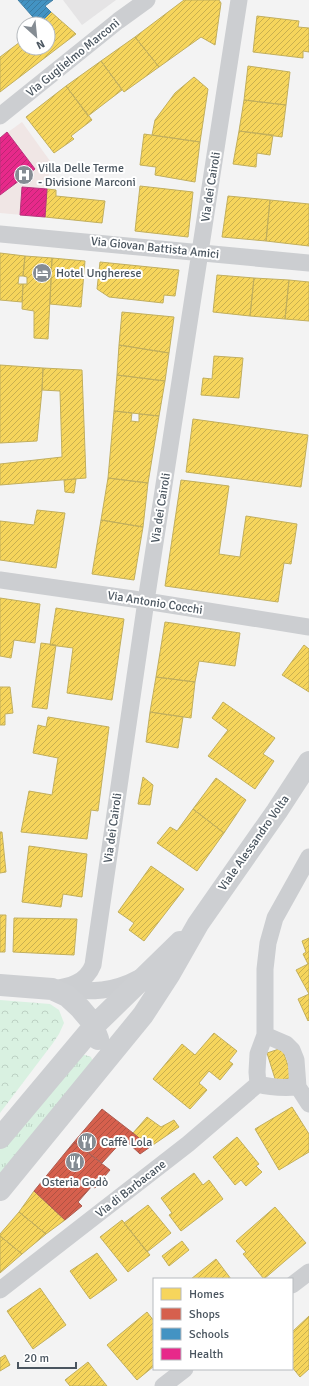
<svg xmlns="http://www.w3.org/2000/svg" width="309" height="1386" viewBox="0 0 309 1386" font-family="Signika,sans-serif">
<defs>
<pattern id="grass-tufts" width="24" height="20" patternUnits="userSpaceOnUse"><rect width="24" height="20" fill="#d9f1e1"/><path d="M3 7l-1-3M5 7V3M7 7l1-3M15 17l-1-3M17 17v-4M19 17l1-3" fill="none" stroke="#bcd1c3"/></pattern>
<pattern id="park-crowns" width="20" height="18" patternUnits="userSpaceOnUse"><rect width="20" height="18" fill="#d9f1e1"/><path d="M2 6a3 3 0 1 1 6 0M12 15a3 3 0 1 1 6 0" fill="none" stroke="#bcd1c3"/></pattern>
<pattern id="homes-hatch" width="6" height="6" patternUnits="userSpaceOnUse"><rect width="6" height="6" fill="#f6d55c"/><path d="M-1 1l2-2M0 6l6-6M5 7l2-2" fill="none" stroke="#c9b04f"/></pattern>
<pattern id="shops-hatch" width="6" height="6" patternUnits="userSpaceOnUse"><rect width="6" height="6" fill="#d6604d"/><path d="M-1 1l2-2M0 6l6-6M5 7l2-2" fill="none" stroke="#b05243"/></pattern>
<pattern id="schools-hatch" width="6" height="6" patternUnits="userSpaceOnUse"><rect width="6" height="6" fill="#4393c3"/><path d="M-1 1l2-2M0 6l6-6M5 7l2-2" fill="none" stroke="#3a7ba2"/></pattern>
<pattern id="health-hatch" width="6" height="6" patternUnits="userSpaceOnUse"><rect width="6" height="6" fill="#e7298a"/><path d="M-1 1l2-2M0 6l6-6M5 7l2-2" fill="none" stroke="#bd2674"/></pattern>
</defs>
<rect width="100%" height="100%" fill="#f3f3f3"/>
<path fill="#e5e4e5" d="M63,0H116L82,25Z"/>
<path fill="#f0e6e5" d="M22,122L50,161L45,217L0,213V138Z"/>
<path fill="url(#grass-tufts)" d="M81,1055H85L91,1057L93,1062L0,1178V1148Z"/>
<path fill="url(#park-crowns)" d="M0,1000L50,1004L59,1010L64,1023L59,1034L53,1043L0,1113Z"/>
<path fill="url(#homes-hatch)" stroke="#c2af5d" d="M184,0H219L221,3L215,45L201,37L159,67L135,37Z
M51,12L76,34L0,92V57L24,39V48H48V24H39Z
M257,16L299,21L298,27L309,28V52L303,51V58L253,52Z
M135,37L159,67L124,92L101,61Z
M101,61L122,90L88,116L66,86Z
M248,66L290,72L286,105L244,100Z
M194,77L208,89L200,142L152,135L155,120L175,93Z
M66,86L92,120L71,136L74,139L54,153L26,117Z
M244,100L286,105L282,137L239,131Z
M239,131L273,135L270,155L257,153L256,167L233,164Z
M144,134L200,142L195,182L155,175L156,167L140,165Z
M140,186L193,192L188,237L135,231Z
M47,189L56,190V196L105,201L102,223L45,217Z
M228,196L270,200L266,241L222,237Z
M270,200L309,204V246L266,241Z
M0,253L25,256L23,276H19L18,284H23L22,302L0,300Z
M25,256L52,258L48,339L34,338V311L22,309L23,284H27V277L23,276Z
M52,258L85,261L81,307L50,304Z
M100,262L179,270L175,296L164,295L163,303L109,297L97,289Z
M217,275L254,278L250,316L213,312Z
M254,278L289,280L285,319L250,316Z
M289,280L309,282V321L285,319Z
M122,312L174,317L169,353L119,345Z
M119,345L169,353L165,381L117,375Z
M214,356L243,358L239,398L201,395L203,378L212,379Z
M0,365L43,368L42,390L37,441L0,443Z
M43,368L82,370L86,478L0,485V464L62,457L60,391L42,390Z
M117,375L165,381L159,416L114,411Z
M114,411L132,413L131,421L139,422V414L159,416L148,483L108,478Z
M193,419L308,435L301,487L186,472Z
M108,478L148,483L143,527L101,520Z
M76,479L74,493L65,492L64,480Z
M181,480L229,486L219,554L240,557L246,516L297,524L291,564L284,563L278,602L165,586Z
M37,510L65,513L56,568L0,560V521L34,525Z
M101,520L143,527L134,580L92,574Z
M0,598L40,604L35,643L14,640L11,658L0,656Z
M56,608L124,619L112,700L67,693L73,648L50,645Z
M165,622L240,633L235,666L199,661L195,682L156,677Z
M41,643L56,645L47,709L32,707Z
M304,645L309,649V692L282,675Z
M156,677L195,682L191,718L150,712Z
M0,687H10L13,713L5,714V725H0Z
M223,702L275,738L263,754L274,761L255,789L208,756L228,730L212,718Z
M150,712L183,717L178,748L146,742Z
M48,717L109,727L98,811L91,810L87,839L21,832L29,791L52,795L58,758L33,753L38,725L46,727Z
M143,777L153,785L150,805L138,804Z
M216,778L246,800L224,833L193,809Z
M193,809L224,833L197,871L157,843L170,827L177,831Z
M0,832H2L6,872L0,873Z
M29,846L87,854L82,897L63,894L61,907L22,902Z
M151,866L184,889L144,941L129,930L134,923L118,912Z
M0,915H6L5,952H0Z
M14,918L77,919L74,955L13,952Z
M309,938V1020L308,1021L298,999L309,994L296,970L308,964L303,954L306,952L302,941Z
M214,1033L237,1051L229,1061L233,1064L220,1080L209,1071L199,1083L207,1090L190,1109L153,1079L182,1044L195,1055Z
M282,1048L292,1077L276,1082L267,1053Z
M292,1107L309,1134V1152L279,1170L255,1129Z
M147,1117L161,1127L174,1120L179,1127L150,1147L133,1133Z
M237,1137L259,1164L256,1166L262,1172L246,1186L241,1180L235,1185L213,1157Z
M194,1173L203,1185L209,1180L223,1199L181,1231L169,1215L172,1213L161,1198Z
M34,1191L65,1220L46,1234L19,1212Z
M148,1205L171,1233L147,1252L124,1223Z
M275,1207L306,1243L264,1279L243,1254L246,1252L236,1241Z
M19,1212L46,1234L22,1254L0,1236V1234Z
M122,1220L150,1255L128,1272L100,1237Z
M0,1236L22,1254L0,1273Z
M182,1241L189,1250L169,1266L162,1256Z
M97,1253L117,1280L90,1299L70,1271Z
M216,1259L231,1279H191Z
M40,1288L66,1325L33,1349L7,1311Z
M147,1312L154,1321V1366L137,1380L107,1345Z
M309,1316V1369L300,1377L292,1367V1332Z
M5,1355L10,1365L0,1371V1358Z
M88,1362L107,1386H70L65,1380Z"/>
<path fill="url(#shops-hatch)" stroke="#ac5d52" d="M102,1109L133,1133L150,1147L140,1154L124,1139L102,1163L74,1142Z
M74,1142L110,1170L95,1188L92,1186L78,1202L82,1206L65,1220L34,1191Z"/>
<path fill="url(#schools-hatch)" stroke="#4580a5" d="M18,0H53L45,6L51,12L39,24Z"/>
<path fill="url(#health-hatch)" stroke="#b8367d" d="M7,132L35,169L0,195V138Z
M22,187L47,189L45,217L20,215Z"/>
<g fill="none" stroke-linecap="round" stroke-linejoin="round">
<path stroke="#ccced1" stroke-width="17" d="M0,116L118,21L147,0
M0,234L309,263
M0,580L133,599L309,627
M52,989C69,987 86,983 93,965L146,601L239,0
M64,990C92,992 113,992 139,978
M265,1035L286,1044L292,1050L296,1060L298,1087L309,1104
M258,1084L257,1072L258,1054L265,1035V969L268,943L275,918L309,857
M258,1084C272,1088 284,1088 298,1087
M292,1285L309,1272
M0,1290L188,1144L258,1084
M163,1386L185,1369"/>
<path stroke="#cdcfd2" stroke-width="22" d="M0,985L52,989L67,996L80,1008L91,1021L98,1039
M0,1138L94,1026L180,942
M0,1190L143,1015L169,975L198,924L277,811L309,762"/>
</g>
<defs>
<symbol id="hospital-disc" viewBox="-11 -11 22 22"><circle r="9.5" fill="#858c93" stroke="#fff"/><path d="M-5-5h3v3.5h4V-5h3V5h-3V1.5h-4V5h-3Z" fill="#fff"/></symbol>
<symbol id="hotel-disc" viewBox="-11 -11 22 22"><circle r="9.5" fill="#858c93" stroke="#fff"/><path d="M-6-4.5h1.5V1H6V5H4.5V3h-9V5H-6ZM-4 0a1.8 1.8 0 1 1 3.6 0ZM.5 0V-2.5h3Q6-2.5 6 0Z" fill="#fff"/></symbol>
<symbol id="restaurant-disc" viewBox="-11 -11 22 22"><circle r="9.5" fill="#858c93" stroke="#fff"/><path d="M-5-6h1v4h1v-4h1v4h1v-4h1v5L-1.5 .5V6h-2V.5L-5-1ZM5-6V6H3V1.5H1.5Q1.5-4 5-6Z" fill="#fff"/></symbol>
</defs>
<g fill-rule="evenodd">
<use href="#hospital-disc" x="13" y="164" width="22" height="22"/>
<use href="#hotel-disc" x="31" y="262" width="22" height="22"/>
<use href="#restaurant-disc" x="76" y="1131" width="22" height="22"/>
<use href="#restaurant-disc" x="64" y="1151" width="22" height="22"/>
</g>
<g text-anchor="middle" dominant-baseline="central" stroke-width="4" stroke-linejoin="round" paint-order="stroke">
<g font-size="12" fill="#4a555f" stroke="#fff">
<text transform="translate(73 58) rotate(-39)">Via Guglielmo Marconi</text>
<text transform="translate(211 187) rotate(-81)">Via dei Cairoli</text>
<text transform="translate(155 248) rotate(6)">Via Giovan Battista Amici</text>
<text transform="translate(161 508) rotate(-81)">Via dei Cairoli</text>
<text transform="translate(155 603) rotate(9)">Via Antonio Cocchi</text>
<text transform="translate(113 828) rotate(-82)">Via dei Cairoli</text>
<text transform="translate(254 843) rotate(-55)">Viale Alessandro Volta</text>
<text transform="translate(131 1189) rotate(-38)">Via di Barbacane</text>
</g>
<g font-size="12" fill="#4a555f" stroke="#fff" text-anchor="start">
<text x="38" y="168">Villa Delle Terme<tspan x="38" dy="14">- Divisione Marconi</tspan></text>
<text x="56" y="273">Hotel Ungherese</text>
<text x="101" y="1142">Caffè Lola</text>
<text x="75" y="1182" text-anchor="middle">Osteria Godò</text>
</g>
</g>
<rect x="153" y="1278" width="140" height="92" fill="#ffffff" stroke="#b7bbbf"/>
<rect x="161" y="1288" width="20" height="12" fill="#f6d55c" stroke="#b7bbbf"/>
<text x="189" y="1298" font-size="12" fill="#4a555f">Homes</text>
<rect x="161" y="1308" width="20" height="12" fill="#d6604d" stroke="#b7bbbf"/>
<text x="189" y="1318" font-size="12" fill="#4a555f">Shops</text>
<rect x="161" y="1328" width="20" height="12" fill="#4393c3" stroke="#b7bbbf"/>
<text x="189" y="1338" font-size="12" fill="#4a555f">Schools</text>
<rect x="161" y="1348" width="20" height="12" fill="#e7298a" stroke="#b7bbbf"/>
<text x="189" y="1358" font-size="12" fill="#4a555f">Health</text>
<g transform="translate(36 36) rotate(153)"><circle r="19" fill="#ffffff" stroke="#b7bbbf"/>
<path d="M0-3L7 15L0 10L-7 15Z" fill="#858c93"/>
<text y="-6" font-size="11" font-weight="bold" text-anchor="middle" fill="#4a555f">N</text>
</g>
<path d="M18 1362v6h58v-6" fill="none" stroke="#4a555f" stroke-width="2"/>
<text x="24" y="1362" font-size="12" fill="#4a555f" stroke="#ffffff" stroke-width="3" paint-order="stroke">20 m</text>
</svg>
